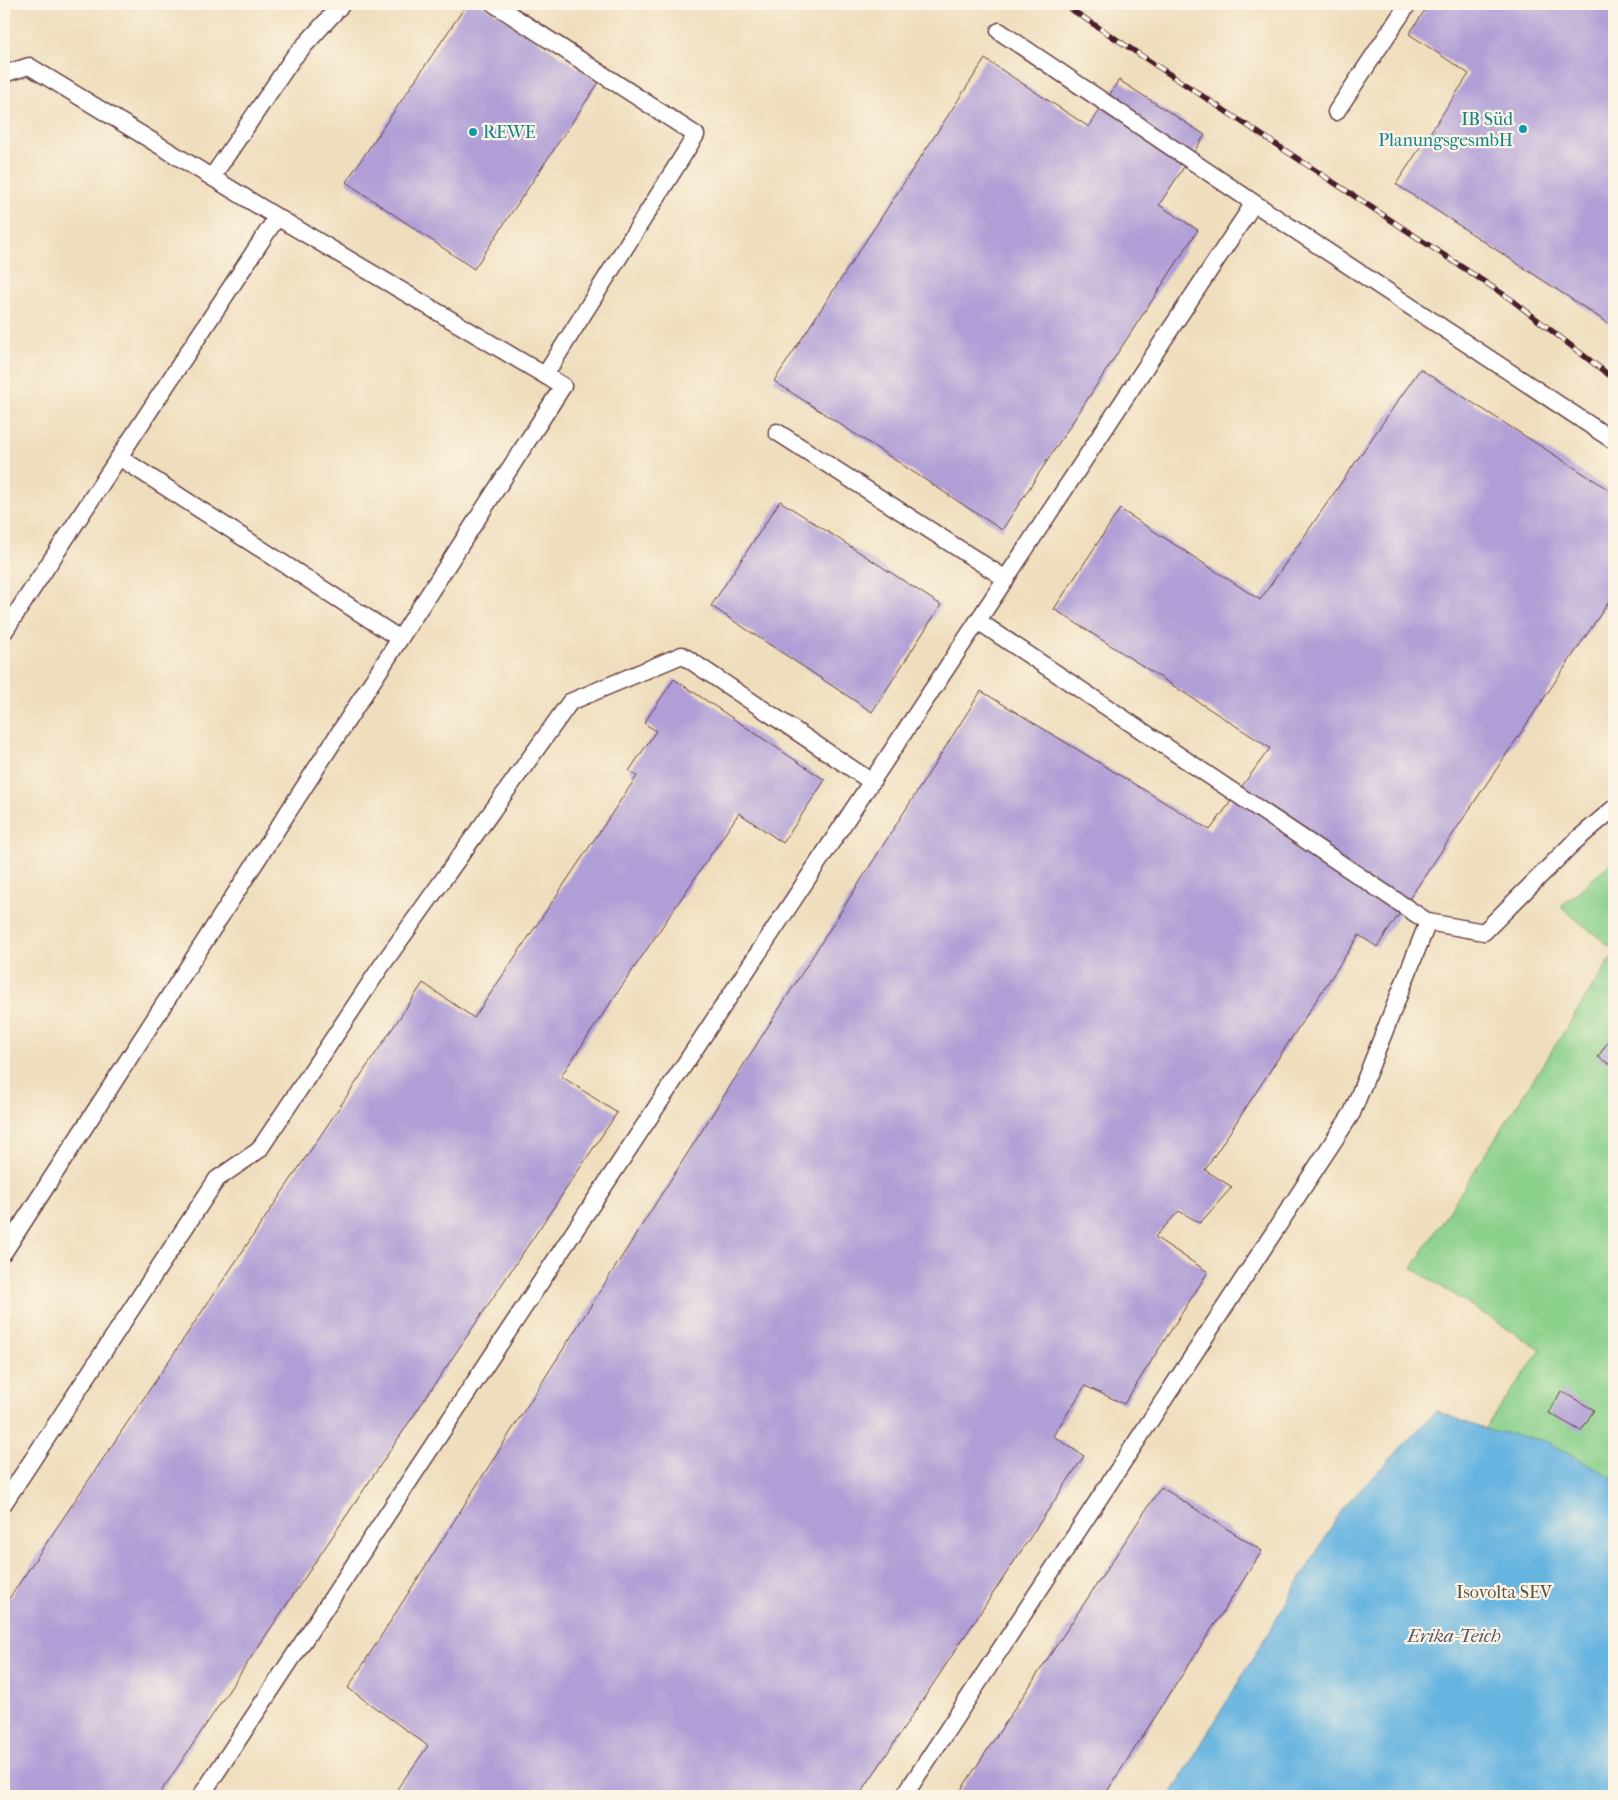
<svg xmlns="http://www.w3.org/2000/svg" width="1618" height="1800" viewBox="0 0 1618 1800" font-family="'IM FELL French Canon',serif">
<rect width="100%" height="100%" fill="#fcf5e5"/>
<filter id="ink" filterUnits="userSpaceOnUse"><feTurbulence type="fractalNoise" baseFrequency=".02" numOctaves="2"/><feDisplacementMap in="SourceGraphic" scale="10" xChannelSelector="R" yChannelSelector="G"/><feConvolveMatrix kernelMatrix="1 2 1 2 8 2 1 2 1" color-interpolation-filters="sRGB"/></filter>
<filter id="wash" filterUnits="userSpaceOnUse"><feTurbulence type="fractalNoise" baseFrequency=".0096" numOctaves="4" result="noise"/><feDisplacementMap in="SourceGraphic" scale="20" xChannelSelector="R" yChannelSelector="G"/><feGaussianBlur stdDeviation="1.12" result="paint"/><feColorMatrix in="noise" values="0 0 0 0 0 0 0 0 0 0 0 0 0 0 0 0 0 1.4 0 .05"/><feComposite in="paint" operator="in"/></filter>
<g filter="url(#wash)">
<rect width="100%" height="100%" fill="#efdebd"/>
<path fill="#89d08a" stroke="#6a785a" d="M1614,860V950L1561,907Z
M1614,954V1760L1484,1429L1541,1350L1412,1268Z"/>
<path fill="#66b4e0" stroke="#586a86" d="M1436,1411L1484,1429L1546,1441L1614,1478V1796H1170L1343,1508Z"/>
<g id="blocks">
<path fill="#b09fd6" d="M467,4H482L599,82L474,269L346,182Z
M1429,4H1614V327L1396,184L1469,74L1409,34Z
M985,59L1089,127L1119,80L1205,135L1159,205L1198,230L1002,530L774,381Z
M1420,369L1614,493V594L1377,947L1359,935L1205,1170L1232,1187L1200,1223L1179,1211L1155,1237L1208,1272L1124,1404L1085,1386L1053,1436L1084,1456L859,1796H392L428,1746L348,1688L981,691L1210,830L1270,748L1054,609L1120,509L1260,600Z
M780,501L941,605L872,712L711,606Z
M674,679L825,780L783,843L739,813L561,1076L617,1113L158,1796H4V1606L423,983L474,1018L637,776L629,771L656,731L644,723Z
M1614,1032V1067L1598,1057Z
M1561,1391L1594,1410L1581,1431L1549,1413Z
M1161,1487L1262,1551L1104,1796H957Z"/>
</g>
</g>
<g filter="url(#ink)">
<use href="#blocks" fill-opacity="0" stroke="#633c41" stroke-width="1"/>
<g fill="none" stroke-linecap="round" stroke-linejoin="round">
<defs>
<path id="service" d="M494,4L696,135L545,375
M999,31L1254,203L1614,441
M4,74L29,66L277,217L4,632
M1336,112L1408,4
M212,177L293,58L342,4
M777,432L1006,579
M119,457L400,639
M1428,922L1484,932L1572,844L1614,808
M4,1252L563,386L277,217
M4,1503L217,1179L259,1150L380,968L570,702L682,655L872,782
M201,1796L1254,203
M904,1796L1352,1113L1428,922L978,621"/>
</defs>
<use href="#service" stroke="#633c41" stroke-width="19"/>
<use href="#service" stroke="#fff" stroke-width="16"/>
<defs>
<path id="rail" d="M1063,4L1512,300L1614,379"/>
</defs>
<use href="#rail" stroke="#4a1f2b" stroke-width="5.5"/>
<use href="#rail" stroke="#fcf5e5" stroke-width="4" stroke-dasharray="11" stroke-linecap="butt"/>
</g>
</g>
<g fill="#0f9aa8" stroke="#fcf5e5" stroke-width="2">
<circle cx="1523" cy="129" r="5"/>
<circle cx="473" cy="132" r="5"/>
</g>
<g text-anchor="middle" dominant-baseline="central" stroke-width="4.5" stroke-linejoin="round" paint-order="stroke">
<g font-size="18" fill="#0d838f" stroke="#fcf5e5" text-anchor="end">
<text x="1513" y="119">IB Süd<tspan x="1513" dy="21">PlanungsgesmbH</tspan></text>
<text x="483" y="132" text-anchor="start">REWE</text>
</g>
<g font-size="18" fill="#5d5448" stroke="#fcf5e5">
<text x="1504" y="1592">Isovolta SEV</text>
</g>
<g font-size="19" font-style="italic" fill="#54536a" stroke="#fcf5e5">
<text x="1454" y="1636">Erika-Teich</text>
</g>
</g>
<rect width="1618" height="1800" fill="none" stroke="#fcf5e5" stroke-width="20"/>
</svg>
